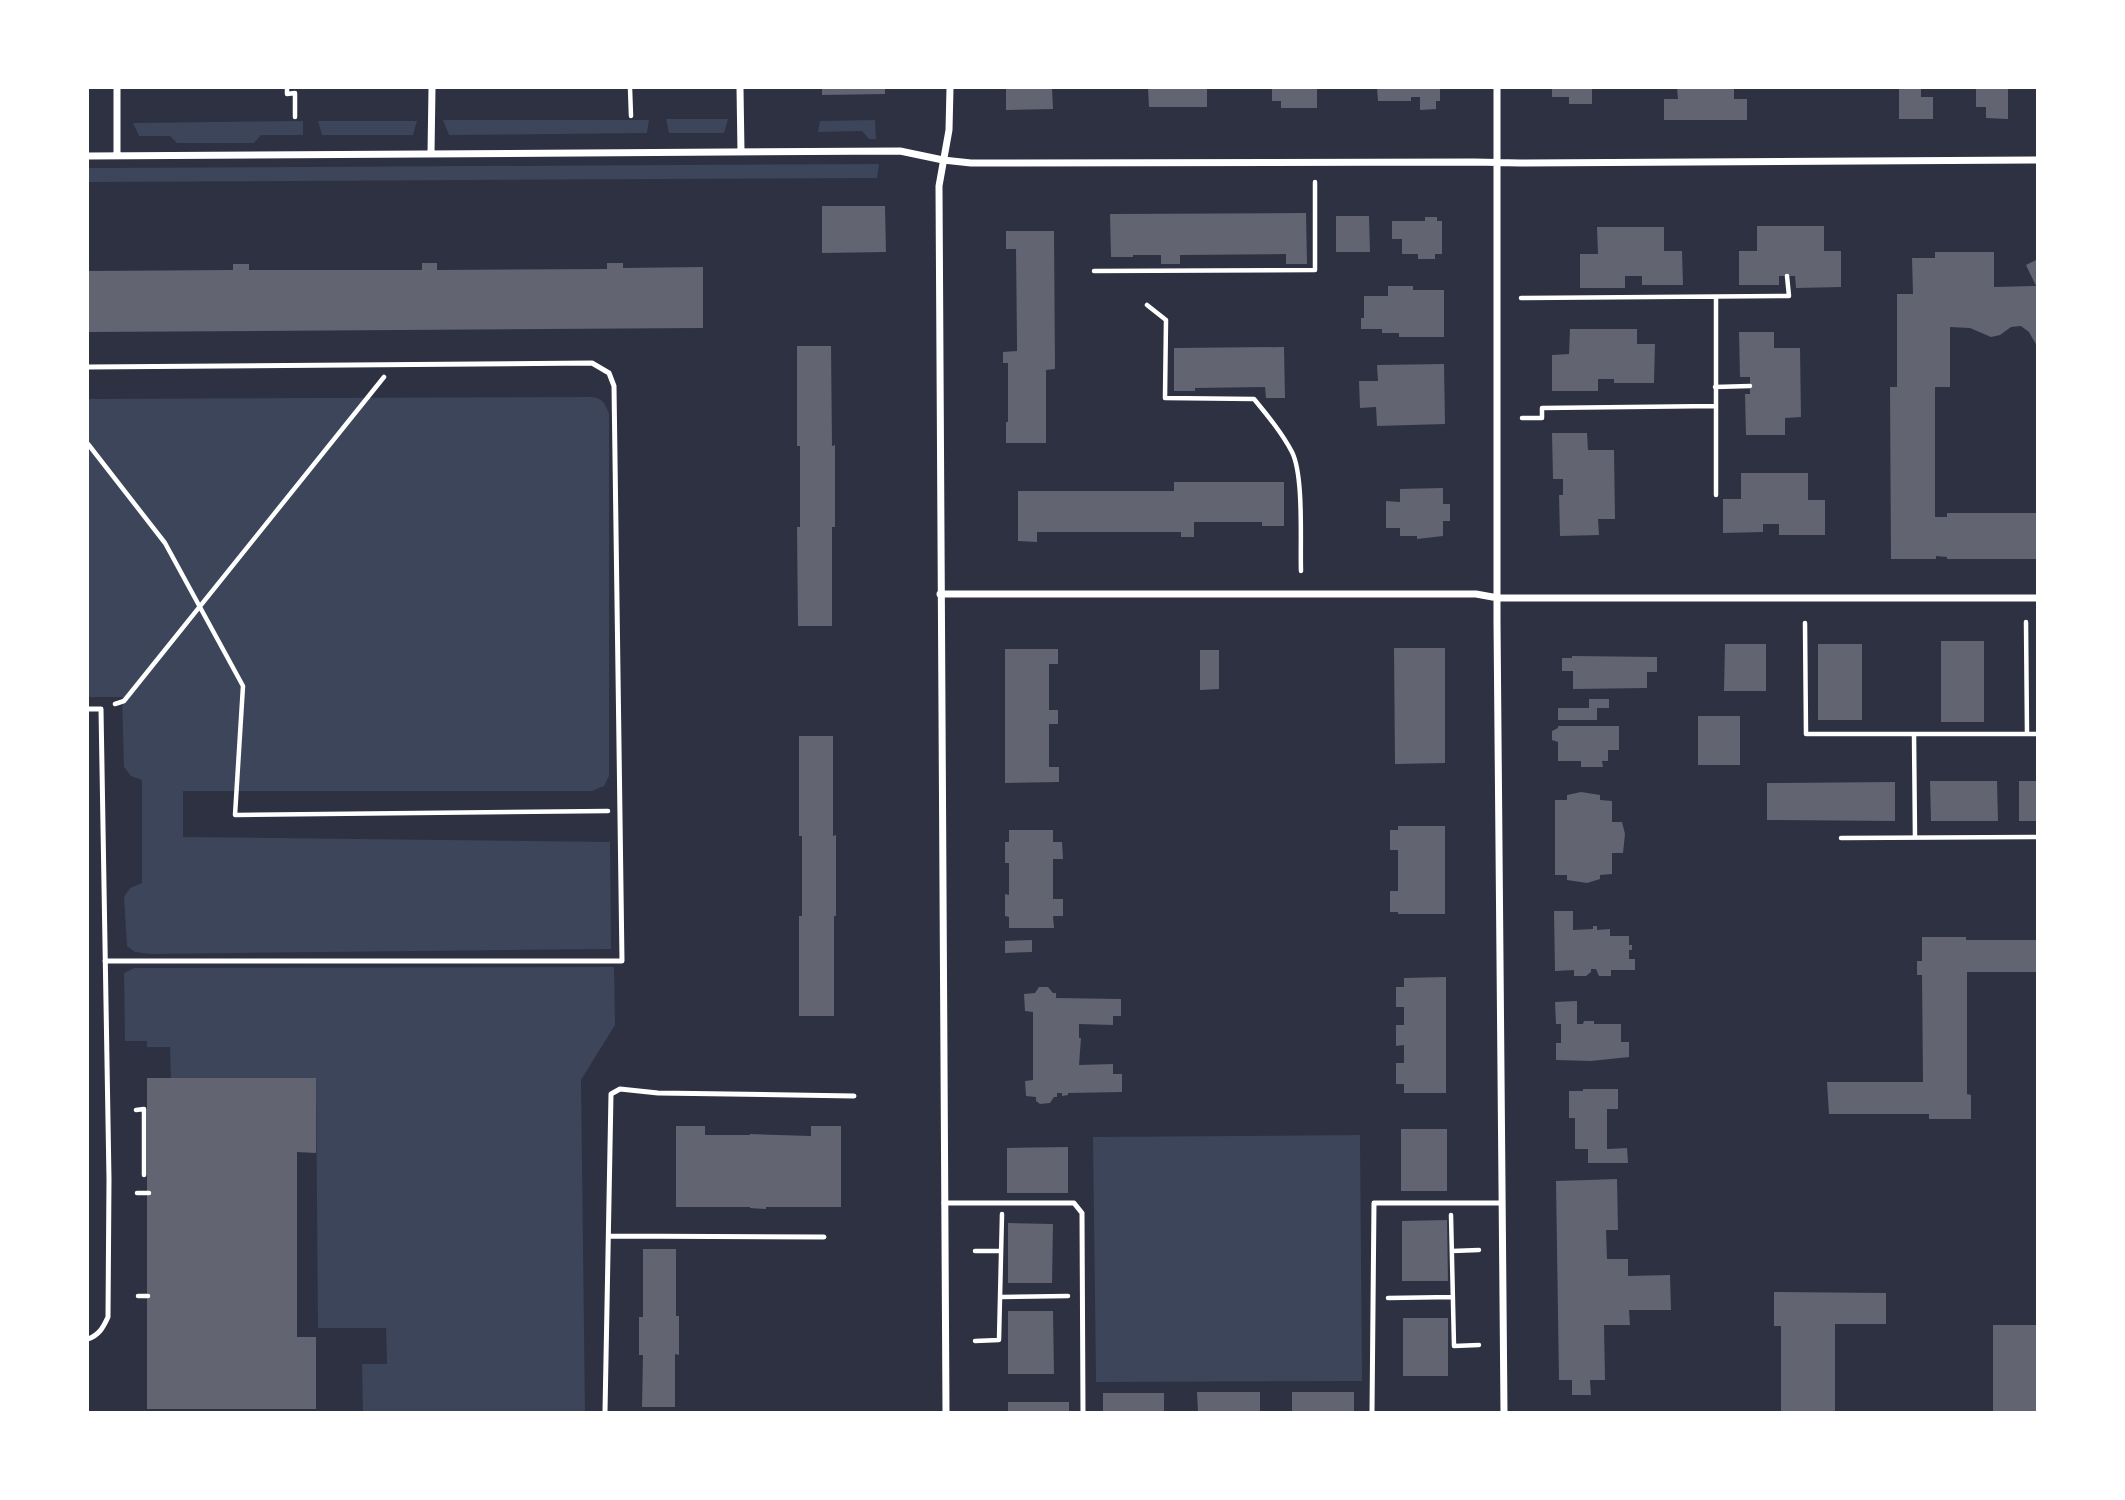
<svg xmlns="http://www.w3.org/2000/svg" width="2125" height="1500" viewBox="0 0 2125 1500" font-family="'Asap Condensed',sans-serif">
<rect width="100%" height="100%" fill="#2d3142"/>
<path fill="#3c4559" d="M666,119H728L724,133H669Z
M443,120H649L647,133L449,135Z
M875,120L876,139H869L862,131L818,132L820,121Z
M303,121V135H261L254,143H177L170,136H139L133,123Z
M318,121H417L413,135H322Z
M879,164L877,178L88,182V168Z
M592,397C603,398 606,405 609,414V776L604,786L592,791H183V837L610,842L611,949L150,954L135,952L127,946L124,897L130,888L142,883V780L131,776L124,767L122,697H88V399Z
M614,967L615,1025L581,1080L585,1412H363L362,1364H387L386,1328H318L316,1078H171L170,1047H147V1041H125L124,973L134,968Z
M1360,1135L1362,1381L1096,1382L1093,1137Z"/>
<path fill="#626471" d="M822,88H885V94L822,95Z
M1006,88H1052L1053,109L1006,110Z
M1148,88H1207V107H1149Z
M1272,88H1317V108H1281V101H1272Z
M1377,88H1440V101H1436V109L1420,110V97H1411V101H1378Z
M1552,88H1592V104H1569V97H1552Z
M1677,88H1734V99H1747V120H1664V99H1678Z
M1899,88H1921V97H1933V119H1899Z
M1976,88H2008V119L1986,118V107H1976Z
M822,206H885L886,252L822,253Z
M1306,213L1307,264H1286V254L1180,255V264H1161V255H1133V257H1111L1110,214Z
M1336,216H1369L1370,252H1336Z
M1425,217H1437V221H1442V254H1435V259H1418V254H1402V239H1392V221H1425Z
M1757,226H1824V251H1841V287L1796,288L1795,276H1779V285H1739V251H1757Z
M1597,227H1664V251H1682L1683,285H1642V276H1625V288H1580V254H1598Z
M1006,231H1054L1055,369L1046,370V443H1006V422H1008V363H1003V352L1017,351V342L1016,249H1006Z
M1935,252H1994V287L2036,286L2026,265L2038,259V348L2029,332L2021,326L2011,327L2000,335L1991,337L1970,328L1950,327V387H1935V517H1947V513H2038V559H1947V557L1936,556V559H1891L1890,387H1897V294H1913L1912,258H1935Z
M422,263H437V270L607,269V263H623V268L703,267V328L88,332V271L233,270V264H249V270H422Z
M1388,286H1413V290H1444V337H1399V333H1382V329H1361V318H1364V296H1388Z
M1570,329H1637V344H1655L1654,383H1614V379H1598V391H1552V355L1569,354Z
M1739,332H1774V348H1800L1801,417L1785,418V435H1746L1745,394H1750V377H1740Z
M797,346H831L832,446L835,445V527H832V626H798L797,527H800V446H797Z
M1284,347L1285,398H1266L1265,387L1195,388V391H1174V348Z
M1444,364L1445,424L1377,426L1376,407L1360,408L1359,381H1378L1377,365Z
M1552,433H1587L1588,450H1614L1615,519H1598L1599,535L1560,536L1559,495H1563V479H1553Z
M1741,473H1808V500H1825V535H1779V524H1763V532L1723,533V499H1741Z
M1174,482H1284V526H1262V522H1194V537H1181V532H1037V542L1018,541V491H1174Z
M1443,488V504H1450V521H1443V536L1417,539V536H1400V528H1386V501L1400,502V489Z
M1941,641H1984V722H1941Z
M1725,644H1766V691H1724Z
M1818,644H1862V720H1818Z
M1394,648H1445V763L1395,764Z
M1005,649H1058V664H1049V710H1058V724H1049V767H1059V782L1005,783Z
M1200,650H1219V689L1200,690Z
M1572,656L1657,657V672H1647V688L1573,689V671H1562V658H1572Z
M1589,699H1609V708H1597V720H1558V708H1589Z
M1698,716H1740V765H1698Z
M1558,726H1619V750H1608V761H1602L1603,767H1581V761H1558V742L1552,740V731L1558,728Z
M799,736H833V836L836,835V916H834V1016H799V916H802V836H799Z
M1930,781H1997L1998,821H1931Z
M2019,781H2038V821H2019Z
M1895,782V821L1767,820V783Z
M1581,792L1600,795V800L1612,801V822H1622L1625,834L1623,853H1612V874L1600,875V879L1587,883L1567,880V875H1555V800H1567V795Z
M1398,826H1445V914H1398V912H1390V891H1398V850H1390V830H1398Z
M1009,830H1053V842H1062L1063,859H1053V899H1063V916H1053L1054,928H1009V917L1005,916V894L1009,895V863H1005V842H1009Z
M1554,911H1573V930L1593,929V926H1597V930L1610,929V936H1629V945H1632V950H1629V959H1635V970H1611V976H1599L1596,969H1591V972L1586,976H1574V970L1555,971Z
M1922,937H1966V940H2038V972H1967V1094L1971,1095V1119H1929V1114H1829L1827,1082H1923L1922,975H1917V961H1922Z
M1032,940V952L1005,953V941Z
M1446,977V1093H1404V1084H1396V1063H1404V1045L1396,1046V1025H1404V1007H1396V987H1404V978Z
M1039,987H1048L1053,993H1056V998L1121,999V1016H1113V1025L1079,1024V1038H1081L1079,1065L1113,1064V1074H1122V1092L1068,1093V1095L1062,1096V1093H1057V1097H1054L1050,1103L1040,1104L1036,1101V1097L1026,1096L1025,1081L1033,1080V1012L1025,1011L1024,994L1035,993Z
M1577,1001V1024H1583L1584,1021H1594V1024H1621V1042H1629V1057L1591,1061L1556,1060V1043H1561V1024H1556L1555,1002Z
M147,1078H316V1153L297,1152V1337H316V1409H147Z
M1583,1089H1618V1109H1607V1149L1627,1148L1628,1163H1588V1149H1575V1118H1569V1091H1583Z
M676,1126H705V1135H750V1134L811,1136V1126H841V1207H766V1209L750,1208V1207H676Z
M1401,1129H1447V1191H1401Z
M1068,1147V1193H1007V1148Z
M1617,1179L1618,1230H1606L1607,1259H1628V1276L1670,1275L1671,1310H1629L1630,1325H1604L1605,1380H1590L1591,1395H1572V1380H1559L1556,1181Z
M1447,1220L1448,1281H1402V1221Z
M1008,1223L1053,1224L1052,1283H1008Z
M643,1249H676V1316H679V1355L675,1354V1407H642L643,1355H639V1317H643Z
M1774,1292L1886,1293V1324H1835V1412H1781V1326H1774Z
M1008,1311H1053L1054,1374H1008Z
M1403,1318H1448V1376H1403Z
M1993,1325H2038V1412H1993Z
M1197,1392H1260V1412H1198Z
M1292,1392H1354V1412H1292Z
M1103,1393H1164V1412H1103Z
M1008,1402H1069V1412H1008Z"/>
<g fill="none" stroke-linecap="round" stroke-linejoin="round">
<path stroke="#fff" stroke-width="4.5" d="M287,88V94L295,93V117
M630,88L631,116
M1094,271L1315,270V182
M1716,297V495
M1521,298L1789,296L1787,276
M1147,305L1166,320L1165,398L1254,399C1268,416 1282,433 1292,452C1304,476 1300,542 1301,571
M1715,387L1750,386
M1522,418H1542V408L1716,406
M88,444L165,543L243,686L235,815L608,811
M2026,622L2027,734
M1805,623L1806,734H2038
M115,704L124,701L384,377
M1914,734L1915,837
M1841,838L2038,837
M136,1110L144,1109V1175
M137,1193H149
M1451,1215L1454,1346L1479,1345
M975,1251H1001
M1452,1251L1479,1250
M138,1296H148
M1001,1297L1068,1296
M1388,1298L1453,1297
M975,1341L999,1340L1002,1214"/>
<path stroke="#fff" stroke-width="5" d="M88,367L592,363L609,373L614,386L622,961H105
M88,709H101L109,1179L108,1317C103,1328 99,1335 88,1339
M944,1203H1074L1082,1213L1083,1412
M609,1236L824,1237
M605,1412L611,1094L620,1089L658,1093L854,1096
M1372,1412L1374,1203H1502"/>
<path stroke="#fff" stroke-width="7" d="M117,88V155
M740,88L741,152
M1497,88V621L1504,1412
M431,153L432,88
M88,156L900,151L943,160L971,163L1474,162L1520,163L2038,160
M940,594H1476L1498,598H2038
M946,1412L939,186L949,130L950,88"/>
</g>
<rect width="2125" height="1500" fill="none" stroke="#ffffff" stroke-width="178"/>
</svg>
